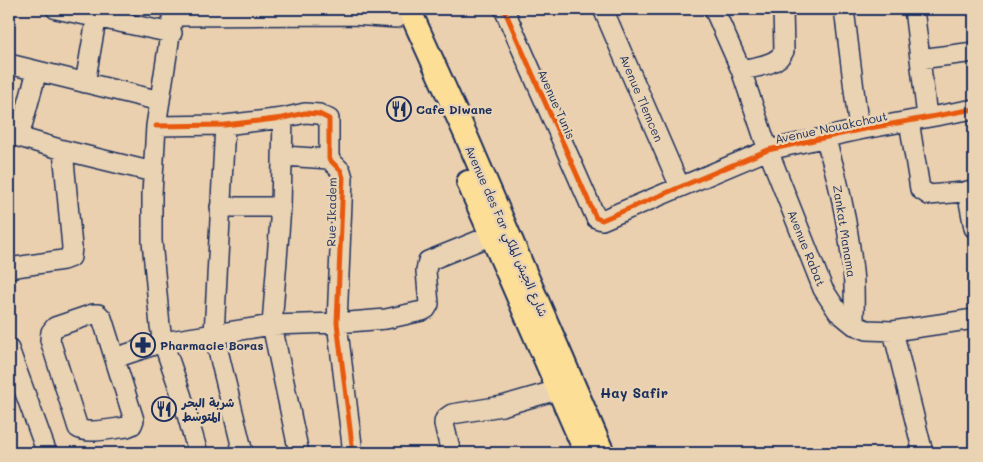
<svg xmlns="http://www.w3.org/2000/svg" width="983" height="462" viewBox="0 0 983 462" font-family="Mali,'Playpen Sans Arabic',sans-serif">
<rect width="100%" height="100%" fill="#ebd0af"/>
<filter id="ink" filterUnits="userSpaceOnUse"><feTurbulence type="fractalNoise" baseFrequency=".02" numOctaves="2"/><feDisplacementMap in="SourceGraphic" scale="10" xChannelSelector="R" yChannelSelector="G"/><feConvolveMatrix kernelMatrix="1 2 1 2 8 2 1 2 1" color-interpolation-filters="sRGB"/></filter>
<g filter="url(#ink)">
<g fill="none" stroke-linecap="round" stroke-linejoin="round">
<defs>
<path id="minor" d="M56,9L172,33
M174,9L156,126L152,194V241L160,326L163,342L181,394L198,453
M504,9L596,218L602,220L768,150L859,130L974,109
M603,9L680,187
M714,9L741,70L768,150L823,289L838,312L854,325L867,330L893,331L974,319
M844,9L859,130
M914,9L927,117
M174,16L353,15L397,18
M920,59L974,52
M9,64L160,101
M741,70C755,67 778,65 784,51L783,9
M85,83L98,9
M283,118L281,207L272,325L299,453
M909,121L920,189L929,195L974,191
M225,125L214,334L243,453
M156,126L225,125L283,118L305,113L319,114L329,119V159L341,171L343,178L337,323L353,453
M9,135L19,137L63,150L153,172
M19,137L37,71
M825,138C839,180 848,226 853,271C855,288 854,307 854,325
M284,156L329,159
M967,191L974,228
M220,207H281
M9,268L63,260L71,257L72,247L63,150
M93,314H98L102,318L134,420L132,425L127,427C115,428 88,435 78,428L50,340L51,332L55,327Z
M893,331L923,453
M9,349L47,453
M115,358L163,342L272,325L337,323L386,319L422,311L426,309L429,304L426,271L428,261L490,236
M451,453L444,424C444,418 447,417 452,414L502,406L557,390"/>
<path id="major" d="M409,9L465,133L603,453
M468,182L586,453"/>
</defs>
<use href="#minor" stroke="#1b2f5e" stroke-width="22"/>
<use href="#major" stroke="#1b2f5e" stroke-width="26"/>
<use href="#minor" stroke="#ead3b3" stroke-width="19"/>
<use href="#major" stroke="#fdde96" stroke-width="22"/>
<defs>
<path id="cycleway" d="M504,9L596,218L602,220L768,150L859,130L974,109
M156,126L225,125L283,118L305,113L319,114L329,119V159L341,171L343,178L337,323L353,453"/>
</defs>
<use href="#cycleway" stroke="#ead3b3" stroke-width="8"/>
<use href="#cycleway" stroke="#e8590c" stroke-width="5"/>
</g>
</g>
<defs>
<symbol id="restaurant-ring" viewBox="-11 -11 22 22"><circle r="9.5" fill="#ead3b3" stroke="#1b2f5e" stroke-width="1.5"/><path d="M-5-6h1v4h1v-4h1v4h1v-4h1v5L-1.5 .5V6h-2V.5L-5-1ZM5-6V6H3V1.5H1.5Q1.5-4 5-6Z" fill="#1b2f5e"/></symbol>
<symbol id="pharmacy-ring" viewBox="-11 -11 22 22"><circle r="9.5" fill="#ead3b3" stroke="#1b2f5e" stroke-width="1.5"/><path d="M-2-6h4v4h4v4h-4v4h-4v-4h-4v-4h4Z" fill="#1b2f5e"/></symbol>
</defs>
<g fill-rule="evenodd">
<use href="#restaurant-ring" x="385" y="95" width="28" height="28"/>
<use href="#pharmacy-ring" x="129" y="331" width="28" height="28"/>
<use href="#restaurant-ring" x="150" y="395" width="28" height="28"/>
</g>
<g text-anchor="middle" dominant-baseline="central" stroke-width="5" stroke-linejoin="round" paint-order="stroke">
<g font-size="12" fill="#1b2f5e" stroke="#ead3b3">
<text transform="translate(642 98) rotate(67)">Avenue Tlemcen</text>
<text transform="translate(557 104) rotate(66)">Avenue Tunis</text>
<text transform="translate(831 127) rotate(-12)">Avenue Nouakchout</text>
<text transform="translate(331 212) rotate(-89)">Rue Ikadem</text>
<text transform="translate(507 231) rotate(66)">Avenue des Far شارع الجيش الملكي</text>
<text transform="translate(845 231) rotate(81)">Zankat Manama</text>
<text transform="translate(807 248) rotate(68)">Avenue Rabat</text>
</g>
<g font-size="12" font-weight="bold" fill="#1b2f5e" stroke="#ead3b3" text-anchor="start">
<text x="416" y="109">Cafe Diwane</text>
<text x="160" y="345">Pharmacie Boras</text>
<text x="182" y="402">شربة البحر<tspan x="182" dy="14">المتوسط</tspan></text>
</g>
<g font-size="14" font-weight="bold" fill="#1b2f5e" stroke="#ead3b3">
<text x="634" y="392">Hay Safir</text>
</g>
</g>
<rect width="983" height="462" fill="none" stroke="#ead3b3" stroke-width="30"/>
<rect x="15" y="15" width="953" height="432" fill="none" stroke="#1b2f5e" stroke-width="2" filter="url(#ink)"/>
</svg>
